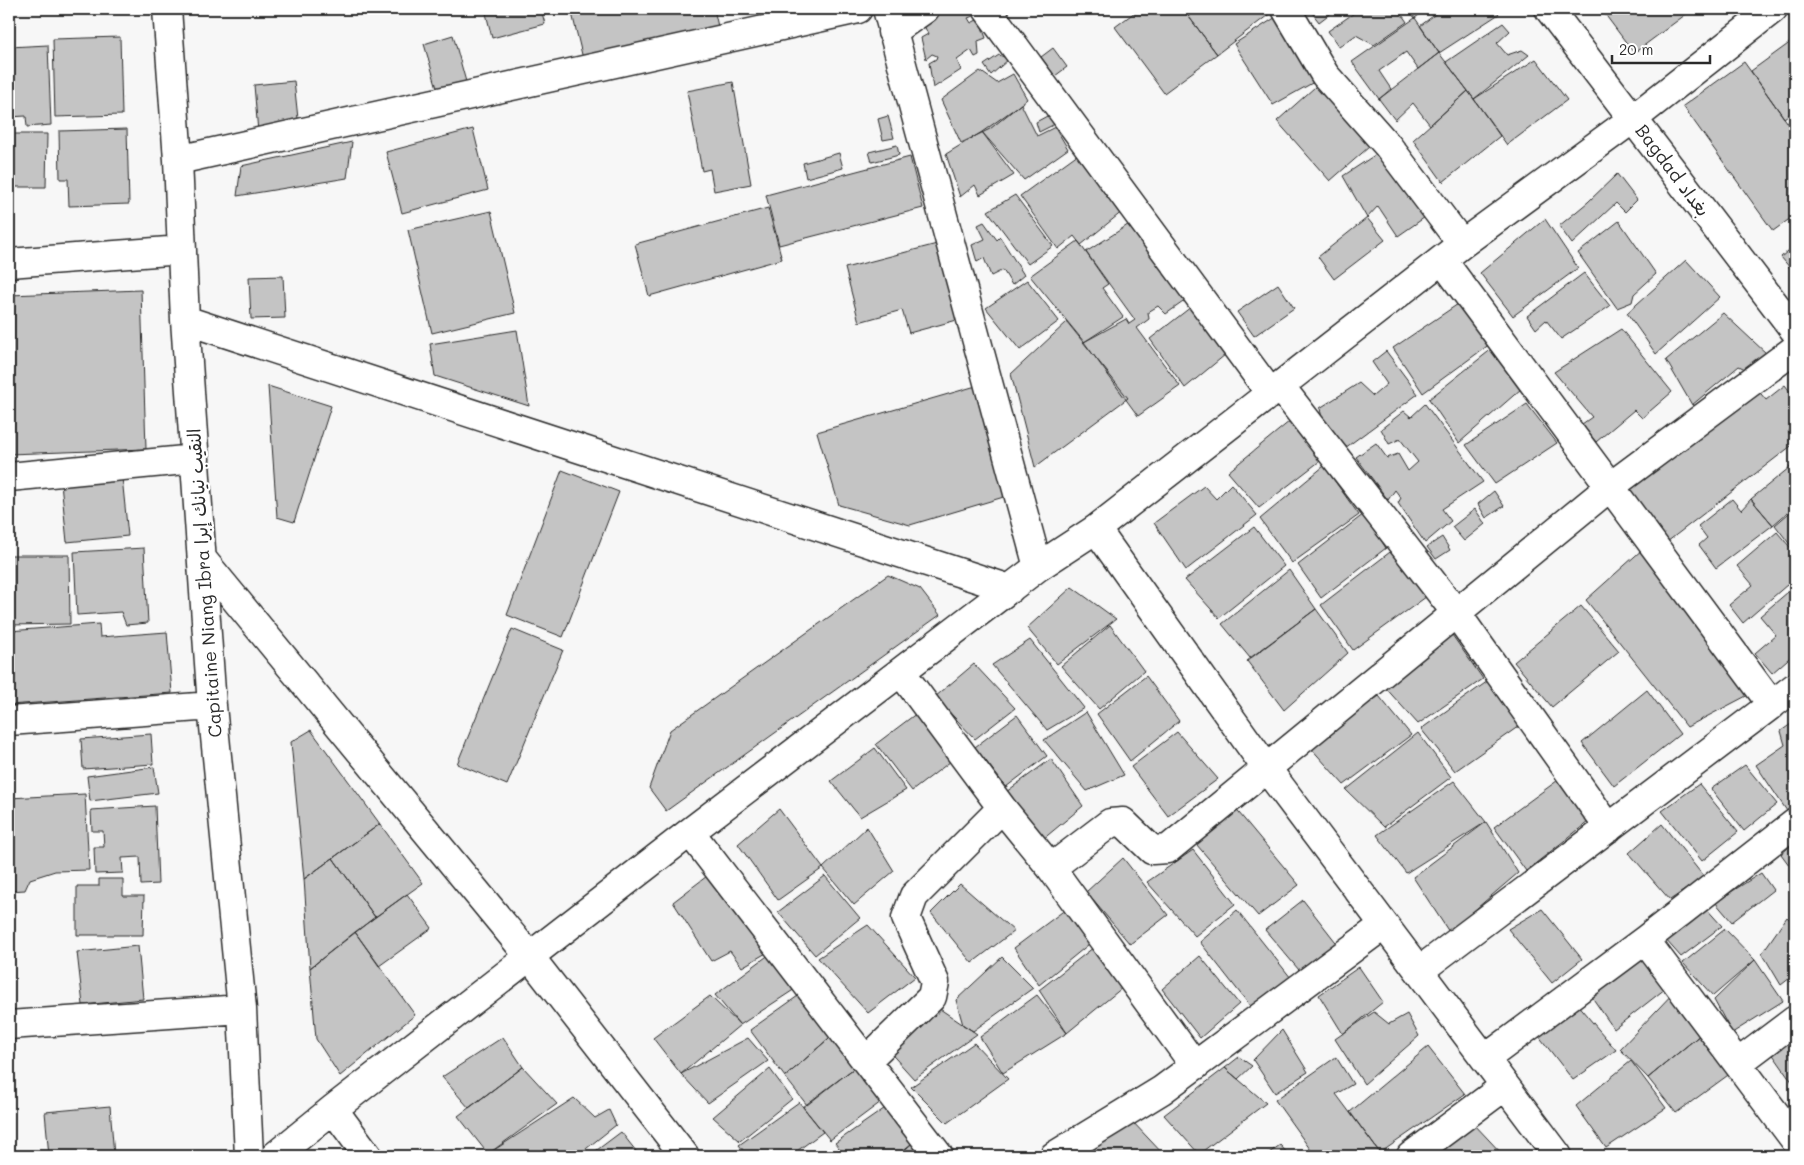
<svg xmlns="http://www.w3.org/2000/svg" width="1804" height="1165" viewBox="0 0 1804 1165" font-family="Mali,'Playpen Sans Arabic',sans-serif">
<rect width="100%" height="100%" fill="#f7f7f7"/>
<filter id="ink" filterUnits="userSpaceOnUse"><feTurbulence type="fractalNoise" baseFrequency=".02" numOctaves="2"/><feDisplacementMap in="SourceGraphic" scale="10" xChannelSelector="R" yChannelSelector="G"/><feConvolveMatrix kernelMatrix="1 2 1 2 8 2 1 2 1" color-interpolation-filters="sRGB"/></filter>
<g filter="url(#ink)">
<path fill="#c4c4c4" stroke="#2b2b2b" d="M485,9H541L545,24L492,38Z
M571,9H714L719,31L584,63Z
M935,9H974L978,14L968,18L971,23L979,19L986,38L978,41L979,55L975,57L971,50L957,60L961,70L933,88L929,63L936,59L937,56L932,54L926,59L921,38L928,34L921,19Z
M1139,9H1183L1217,54L1164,93L1115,27Z
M1183,9H1276L1217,54Z
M1309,9H1336L1319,22Z
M1360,9H1398L1407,22L1374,45L1356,35L1339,47L1328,31Z
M1408,9H1427L1415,18Z
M1442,9H1495L1499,14L1439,53L1420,26Z
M1601,9H1693L1634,53Z
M1284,12L1323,77L1273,105L1234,44Z
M1415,18L1439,53L1418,69L1406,52L1379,71L1391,89L1379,99L1352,62Z
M1503,23L1510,31L1497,43L1507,55L1522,50L1529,55L1474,99L1446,62Z
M453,35L468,89L440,98L424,44Z
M120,37L122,115L55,117L53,39Z
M1795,39V110L1784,118L1751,71Z
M48,45L51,125L27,127L26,116L9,117V47Z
M1053,48L1067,67L1055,76L1041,57Z
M1439,53L1468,91L1430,125L1413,103L1395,120L1379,99Z
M999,55L1009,59L991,75L984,65Z
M1536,59L1567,100L1507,145L1474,99Z
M1744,62L1795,133V215L1773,231L1683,106Z
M980,71L997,83L1013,74L1027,99L990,129L961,143L941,100Z
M1324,79L1377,140L1330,181L1277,121Z
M294,81L299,128L258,132L254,85Z
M733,82L751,184L714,191L710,169L702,171L687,91Z
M1468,91L1500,136L1443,182L1413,140Z
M1021,104L1037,136L1055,127L1068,149L1024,180L982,132Z
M1049,115L1055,124L1039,132L1036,122Z
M888,116L894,138L883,140L878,119Z
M127,129L129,204L69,206L68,179H60L59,131Z
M473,129L488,190L402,213L386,152Z
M982,132L1014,175L980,195L975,185L960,197L946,154Z
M9,134H47L46,187H9Z
M352,142L347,178L237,196L241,166Z
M897,145L899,155L872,162L869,152Z
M1387,147L1431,213L1398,236L1378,206L1367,218L1343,176Z
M1082,151L1123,211L1081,245L1074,236L1058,249L1020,196Z
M839,153L843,168L806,178L803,163Z
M910,157L923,208L779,245L766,195Z
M1617,174L1637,200L1625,212L1616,203L1572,244L1559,226L1588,202Z
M1015,195L1053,246L1028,264L988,211Z
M768,208L782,259L649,296L635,244Z
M491,211L515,313L432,333L408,230Z
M1367,218L1385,240L1334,279L1318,257Z
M1137,219L1193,295L1166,314L1158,306L1148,312L1149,319L1137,328L1180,386L1138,416L1084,342L1126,319L1129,324L1135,320L1086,252Z
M1545,219L1578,268L1513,316L1480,273Z
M1619,221L1656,274L1634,294L1632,302L1617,308L1578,253Z
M984,222L997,240L1000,237L1024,275L1012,285L1003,270L991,276L984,258L977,262L972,245L985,239L978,225Z
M1078,241L1108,284L1102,288L1123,317L1084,342L1030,276Z
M937,244L957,320L909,333L902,310L859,322L845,268Z
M1795,245V274L1781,257Z
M1686,260L1720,297L1656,354L1627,313Z
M1584,273L1610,306L1561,339L1546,320L1536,329L1527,316Z
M283,276L285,318L251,319L249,277Z
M1027,280L1059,321L1020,350L986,308Z
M1278,284L1294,308L1254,336L1237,312Z
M141,290L146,449L9,454V295Z
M1461,302L1490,344L1423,393L1393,348Z
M1196,303L1231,350L1185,388L1150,339Z
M1723,313L1767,354L1749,371L1739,366L1692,405L1666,360Z
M1067,322L1128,398L1035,467L1011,374Z
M1621,329L1672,392L1642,418L1634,410L1596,442L1582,424L1592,417L1554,372Z
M517,330L529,406L435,376L430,344Z
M1493,348L1521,389L1459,443L1429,399Z
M1386,351L1418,394L1345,448L1322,419L1320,408L1359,383L1373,396L1387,384L1372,362Z
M1785,385L1795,398V425L1788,431L1795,443L1667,542L1627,489L1757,389L1766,400Z
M268,386L331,406L294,522L277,517Z
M976,386L1007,496L910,525L839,505L817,432Z
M1425,404L1483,482L1442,509L1451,521L1425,543L1398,503L1401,498L1395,490L1388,500L1356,457L1376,443L1387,458L1398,454L1408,471L1418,462L1400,439L1389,444L1381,429L1404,411L1411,417Z
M1527,404L1557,443L1495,484L1466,445Z
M1290,421L1320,461L1259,508L1228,472Z
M1795,463V506L1773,525L1751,499Z
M1324,466L1359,515L1292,563L1260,519Z
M562,470L619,492L563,637L507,615Z
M122,477L128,536L67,542L61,483Z
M1231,484L1257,515L1186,570L1154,523L1204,486L1216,499Z
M1494,491L1504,506L1486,518L1478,504Z
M1732,499L1741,510L1751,499L1773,525L1716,568L1699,545L1707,538L1698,526Z
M1795,508V551L1775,525Z
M1475,509L1485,524L1464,541L1452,527Z
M1364,514L1386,548L1321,598L1298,565Z
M1254,527L1284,566L1219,618L1185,580Z
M1777,532L1795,553V578L1743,623L1729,605L1753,585L1737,566Z
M1442,537L1450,550L1436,559L1427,547Z
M144,548L148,623L126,625L121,612L77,615L74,552Z
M1644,548L1752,693L1687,727L1586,600Z
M1394,549L1430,594L1353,650L1321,605Z
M9,555H69L70,624L9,625Z
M1289,570L1316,609L1250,658L1222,624Z
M888,575L920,589L940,615L666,811L649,788L670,730Z
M1795,586V653L1772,673L1755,653L1776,635L1760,616Z
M1072,587L1116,619L1057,664L1027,628Z
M1581,606L1619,651L1552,707L1514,662Z
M1316,609L1348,653L1284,710L1247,661Z
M99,624L100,637L167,632L172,693L9,705V631Z
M1110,625L1144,671L1099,709L1061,666Z
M512,629L563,650L507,785L457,764Z
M1450,632L1483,679L1418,724L1383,685Z
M1030,640L1084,708L1047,730L992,665Z
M974,664L1015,708L975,739L935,697Z
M1146,676L1179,721L1130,761L1097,714Z
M1488,681L1522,724L1455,771L1421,729Z
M1647,690L1680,734L1614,786L1582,743Z
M1379,696L1411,735L1344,785L1309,746Z
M921,710L955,758L912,791L876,744Z
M1086,712L1124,775L1087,791L1044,740Z
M1017,715L1047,756L1006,787L975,747Z
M1791,724L1795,731V804L1787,811L1756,765L1785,745L1781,731Z
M311,730L380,824L304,879L291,742Z
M1177,732L1218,779L1168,816L1131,767Z
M1418,733L1451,777L1384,827L1346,790Z
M151,734L153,764L83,769L81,739Z
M875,748L906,790L860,817L831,781Z
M1051,759L1083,806L1042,840L1006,792Z
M1745,765L1777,804L1744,831L1711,789Z
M154,767L158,793L90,801L87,776Z
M1565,775L1593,818L1526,871L1494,827Z
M1454,781L1486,822L1406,873L1377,835Z
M1699,784L1738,832L1702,861L1662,811Z
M85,794L89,870L55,871L30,879L25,890L10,891L9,798Z
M155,806L158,884L141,885L140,857L122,858L123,873L95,874L94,847H104L103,831H92L91,810Z
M1234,807L1299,885L1258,916L1190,837Z
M779,809L823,868L778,900L738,844Z
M1486,822L1518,873L1449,932L1413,877Z
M380,824L423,883L375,917L333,858Z
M1662,824L1704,877L1670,900L1629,853Z
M867,827L894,871L854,905L823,868Z
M1795,842V873L1781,854Z
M1193,850L1235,904L1195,936L1147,882Z
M333,858L375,917L310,968L304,879Z
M1123,858L1168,915L1130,944L1086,892Z
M711,873L768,952L742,967L730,951L711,961L673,902Z
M1761,873L1773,890L1732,922L1715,902Z
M825,876L860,918L815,955L778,912Z
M99,879H123V896H144L143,935H77V886H99Z
M960,884L1014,931L972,963L931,913Z
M407,894L432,928L379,966L355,932Z
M1303,900L1339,946L1299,970L1265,930Z
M1070,906L1094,940L1039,985L1014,948Z
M1704,906L1722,926L1681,957L1665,939Z
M1542,909L1582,959L1552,983L1508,929Z
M1237,910L1291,978L1251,1007L1200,942Z
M1787,917L1795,925V974L1781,985L1762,953Z
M868,925L915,977L868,1013L818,958Z
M1725,929L1755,960L1713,996L1683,963Z
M355,932L415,1015L340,1076L316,1039L310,968Z
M1098,944L1128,983L1067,1033L1039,990Z
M138,946L143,999L83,1005L77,952Z
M1641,947L1670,985L1614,1029L1587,990Z
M774,951L798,987L740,1025L715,995Z
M1200,956L1239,1004L1200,1038L1162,989Z
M1002,957L1033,988L973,1031L963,1025L956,1000Z
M1755,960L1783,1001L1732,1033L1714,1000Z
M1359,967L1383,1002L1343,1034L1319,995Z
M1676,990L1706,1030L1648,1078L1620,1049Z
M805,991L837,1031L785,1077L750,1030Z
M1037,995L1067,1033L1003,1073L980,1037Z
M710,996L740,1025L681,1074L653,1038Z
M1576,1003L1616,1050L1573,1080L1538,1035Z
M937,1007L977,1034L914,1079L886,1048Z
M1374,1012L1389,1024L1407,1014L1419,1036L1364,1084L1335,1039Z
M1795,1029V1086L1769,1049Z
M1282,1030L1308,1072L1275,1093L1253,1060Z
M1706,1030L1731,1073L1676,1113L1648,1078Z
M837,1031L858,1065L807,1105L785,1077Z
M503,1037L523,1067L469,1108L442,1077Z
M748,1038L768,1061L708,1103L681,1074Z
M9,1041H14V1056H9Z
M974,1043L1008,1079L947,1123L911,1087Z
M1428,1047L1465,1094L1380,1153L1350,1112Z
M1239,1057L1252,1066L1238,1079L1225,1068Z
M1336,1057L1353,1084L1336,1094L1380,1153L1376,1156H1315L1275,1100Z
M1631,1061L1666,1108L1606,1148L1576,1106Z
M858,1065L885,1099L830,1140L803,1107Z
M523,1067L557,1104L488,1154L458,1116Z
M1225,1068L1266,1103L1199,1154L1164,1115Z
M770,1069L792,1099L740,1141L713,1117Z
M574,1098L595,1118L609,1110L616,1125L577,1156L488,1154Z
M799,1102L823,1132L790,1156H748L739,1145Z
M891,1104L917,1139L896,1156H845L835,1143Z
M110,1106L114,1156H49L45,1112Z
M1131,1120L1165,1156H1077Z
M1473,1123L1504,1156H1433Z
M621,1132L640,1156H589Z
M917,1139L933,1156H898Z
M1280,1145L1290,1156H1265Z
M829,1149L835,1156H820Z"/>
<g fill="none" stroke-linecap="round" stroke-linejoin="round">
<defs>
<path id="minor" d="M167,9L178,160L185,320L212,706L242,1009L249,1156
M887,9L1038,567
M987,9L1271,394
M1286,9L1325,75L1388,146L1462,244
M1549,9L1795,331
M892,32L925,9
M178,160L858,9
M1443,261L1772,705
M9,263L182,250
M185,320L1010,589
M1280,386L1457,614L1609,828
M9,477L195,459
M1096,529L1267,769L1558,1156
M203,560L530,957L685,1156
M901,672L1002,808L1051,868L1195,1066
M9,721L212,706
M690,832L939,1156
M1051,868L1110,823L1123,822L1152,850L1168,849L1611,486L1795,349
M1645,940L1795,1140
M1419,971L1795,687
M9,1025L242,1009
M1485,1059L1645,940L1795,823
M866,1061L932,997L935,982L906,918L914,896L1002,808
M1738,1063L1795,1020
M333,1109L368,1156
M275,1156L333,1109L690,832L1038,567L1096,529L1462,244L1634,118L1773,9
M1054,1156L1162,1090L1384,925
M1411,1156L1505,1086"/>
</defs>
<use href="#minor" stroke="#2b2b2b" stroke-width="31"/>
<use href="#minor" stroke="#fff" stroke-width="28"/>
</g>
</g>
<g text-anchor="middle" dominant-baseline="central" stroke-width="4.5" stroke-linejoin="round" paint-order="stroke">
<g font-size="18" fill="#2b2b2b" stroke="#fff">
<text transform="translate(1673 170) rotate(53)">Bagdad بغداد</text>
<text transform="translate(204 583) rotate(-94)">Capitaine Niang Ibra النقيب نيانك إبرا</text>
</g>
</g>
<rect width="1804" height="1165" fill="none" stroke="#fff" stroke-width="30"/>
<rect x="15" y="15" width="1774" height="1135" fill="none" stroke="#2b2b2b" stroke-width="2" filter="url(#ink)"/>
<path d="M1612 55v8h98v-8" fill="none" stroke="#2b2b2b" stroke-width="2.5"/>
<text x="1619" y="55" font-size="15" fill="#2b2b2b" stroke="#ffffff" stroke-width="4" paint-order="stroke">20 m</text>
</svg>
